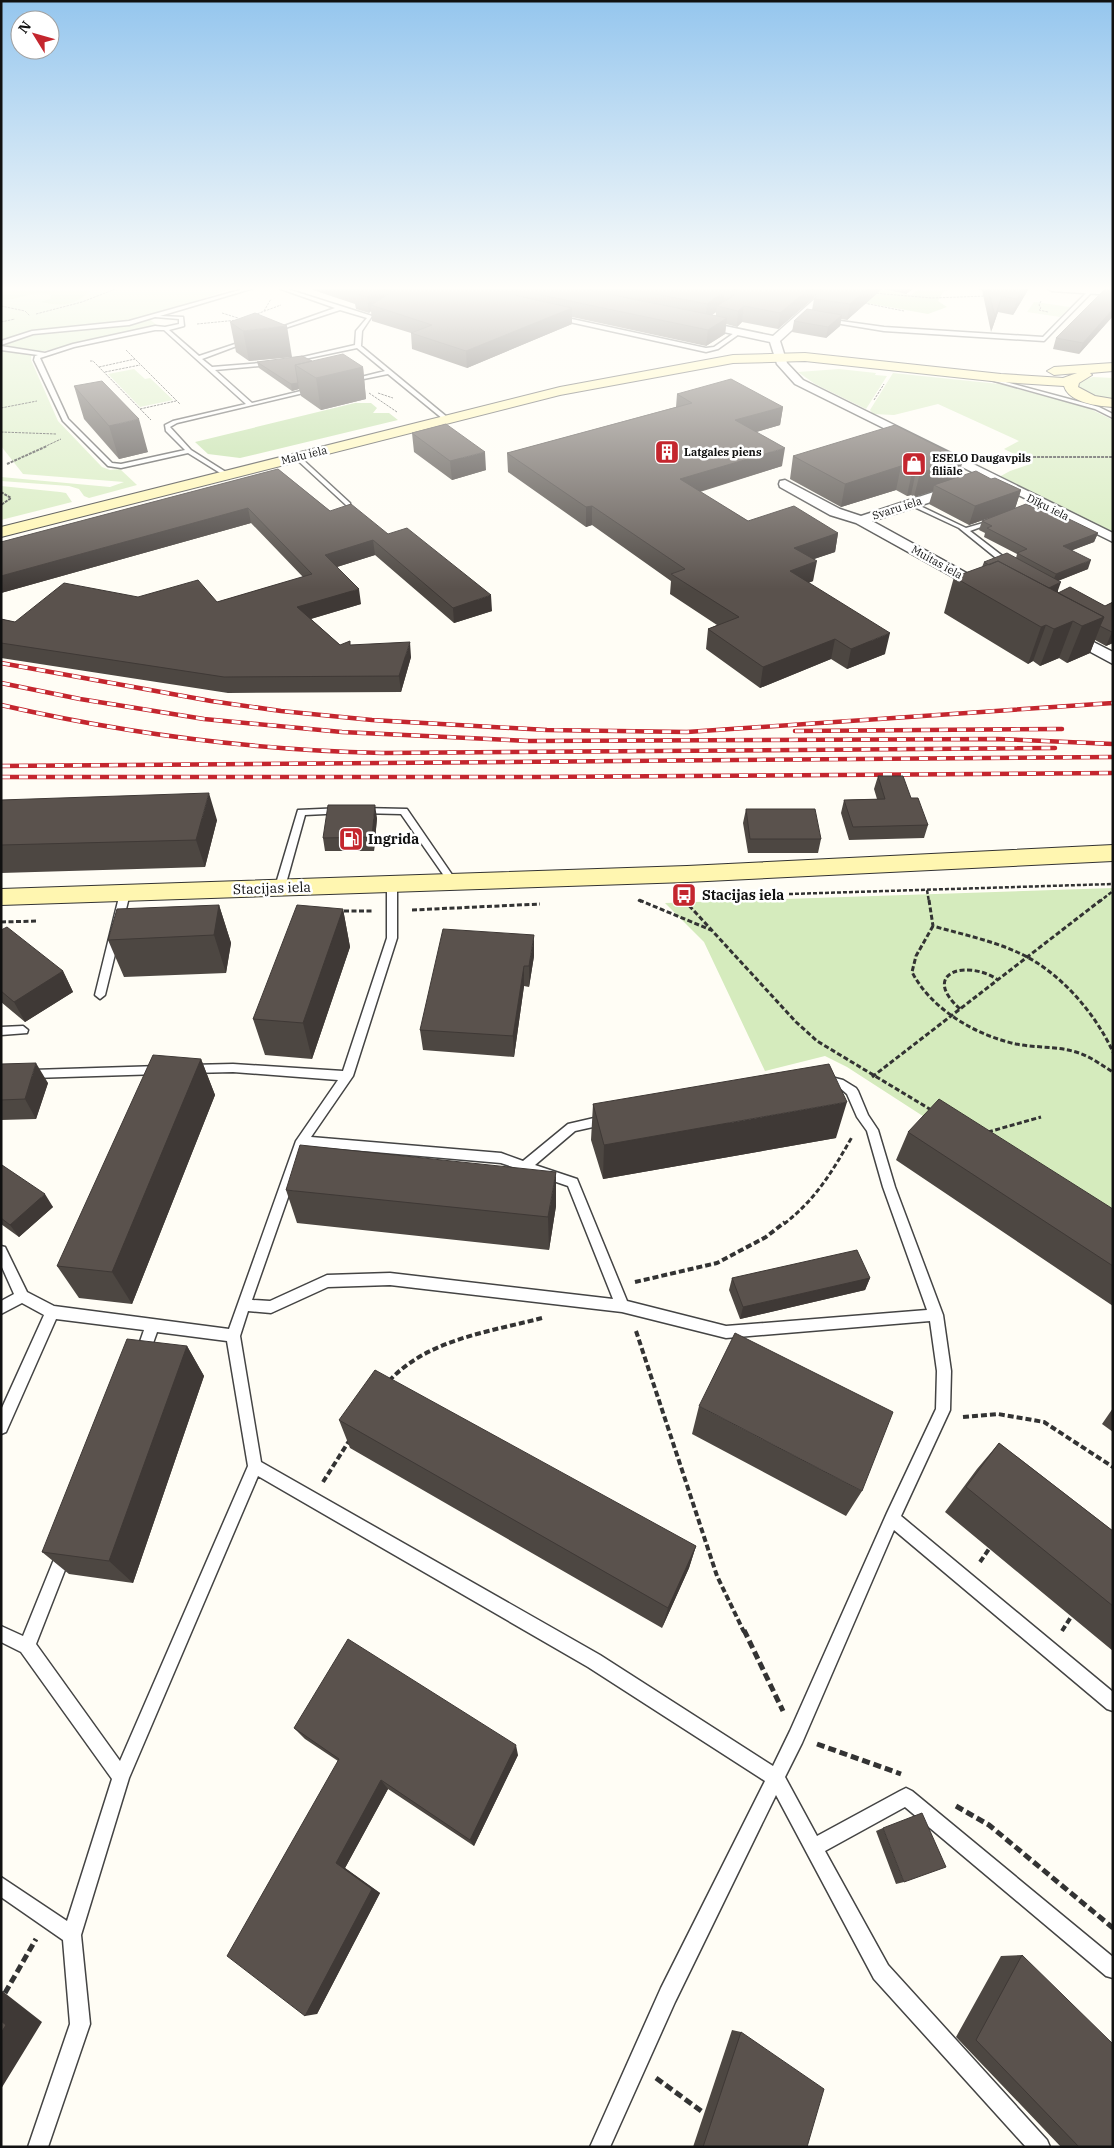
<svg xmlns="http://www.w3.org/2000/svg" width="1114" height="2148" viewBox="0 0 1114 2148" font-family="'IBM Plex Serif',serif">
<rect width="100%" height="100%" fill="#fffdf5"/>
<path fill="#d5ebbd" d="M1,288H233L148,318L157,325L40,352L31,356V360L58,421L102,467L110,470L120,469L137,485L89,498L84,496L79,489L69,486L1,481V477L110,487L124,482L23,474L1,446Z
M1034,302H1036L1070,307L1060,317L1027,312Z
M134,369L145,379L150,378L173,400L140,407L108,374Z
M839,369L876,373L875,375L887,376L866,409L815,384L798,372Z
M893,373L999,384L1086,407L1113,420V534L999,477L1010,471L1033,463L1004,449L1019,441L938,404L894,415L873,414L870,410Z
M1093,377L1113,378V401L1098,399L1076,388L1079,381Z
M1,486L60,492L66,493L72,502L1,520Z
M1113,888V1239L847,1067L825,1056L765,1071L704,942L665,903Z"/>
<path fill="#b9dc9c" d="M6,288H97C89,291 84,297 76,301C65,307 52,304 40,302L50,299L51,295C35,289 18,301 1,300V292Z
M872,288L911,295L920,288H951L943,292L938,301L947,307L928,314L856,301Z
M355,403H371L377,408L373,413H389L398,420L240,458L208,454L195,442Z"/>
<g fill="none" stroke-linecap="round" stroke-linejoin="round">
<defs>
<path id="lane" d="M247,288H254L160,316L183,317L184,326L169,330L199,356L250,339V341L202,359L212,367L273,362L271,365L215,370L252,403L313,388L316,390L177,423L170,427L191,450L229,474V476H225L188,453L121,468L108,466L63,421L34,360L35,356L38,355L1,350V346L45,353L73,344L155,326L165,327L179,324V319L155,317L129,325L33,334L1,345V341L32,331L129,321ZM155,330H164L246,404L173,421L165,425L166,431L185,450L121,464L112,463L68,419L40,358L74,347Z
M278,288H284L372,316L362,331L361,346L447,417V419H443L388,374L349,382V380L385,371L357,348L290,362V360L355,345L356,331L367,318L340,310L270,333V331L335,308Z
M1089,290L1093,291L1044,341L884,331L823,321L826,319L884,327L1043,337Z
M558,316L706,348L714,347L737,331L742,332L718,349L706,352L556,319Z
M987,377L1099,407L1113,414V418L1095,409L987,379Z
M295,456H299L350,503V505H346L295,458Z
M1039,502L1044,503L1019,513L1014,512Z
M910,503H914L966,528L997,519V521L970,531L1013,564L1006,566L959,528L910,505Z
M343,808L346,809V813L305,815L285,887L280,890L277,889L275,887L298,810Z
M361,808L407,809L455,879L457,881L455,883H449L401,814L358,813V809Z
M392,881L397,884V938L353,1076L311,1137L501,1153L523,1161L568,1124L607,1115L611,1117L613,1120L611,1123L575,1131L535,1165L577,1179L627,1301L726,1326L927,1310L883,1187L867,1131L857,1117L847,1094L840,1088L819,1085L817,1082L819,1079L831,1077L843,1080L856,1088L858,1091L868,1115L878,1130L895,1187L943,1315L951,1371L950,1410L901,1516L1113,1692V1711L1107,1709L894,1530L802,1743L785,1777L817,1836L900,1791L906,1788L912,1791L1113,1957V1978L1106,1976L905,1807L825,1851L888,1965L1047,2140L1050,2147H1026L874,1979L776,1795L675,2002L610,2147H590L661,1988L765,1781L588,1667L258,1476L129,1778L81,1935L90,2024L48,2147H28L70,2024L63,1940L1,1897V1877L67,1921L112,1779L21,1652L1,1642V1626L23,1636L59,1547L64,1544L69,1547L72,1552L36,1644L120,1761L248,1466L227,1341L157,1332L147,1360L142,1362L137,1360L135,1356L144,1330L56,1319L6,1432L1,1434V1410L44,1315L22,1303L1,1314V1301L14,1294L1,1265V1246L5,1247L27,1292L54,1306L229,1329L296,1141L338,1080L233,1072L191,1073L187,1072L185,1069L187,1066L191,1065L233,1064L343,1071L387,938V884ZM306,1146L501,1163L568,1186L613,1299L390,1273L327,1275L270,1301L252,1300ZM390,1285L622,1312L726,1338L930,1321L937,1371L936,1409L887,1513L790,1731L773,1766L600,1655L261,1462L240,1336L248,1311L271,1313L328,1287Z
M125,890L130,893L105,995L100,999L95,995L120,893Z
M23,1026L28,1030L27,1033L1,1035V1027Z
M160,1066L164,1067L166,1070L164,1073L160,1074L1,1079V1071Z"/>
<path id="street" d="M827,288H838L780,341L787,363L803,380L1113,533V542L795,384L777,364L770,342L696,326L691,323L696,320L773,336Z
M1047,288L1113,289V295L1052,291Z
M785,480L840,509L861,516L955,485H965L966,488L965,491L872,521L992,587L994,590L992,593H982L856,523L830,515L780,487L779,484L780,481Z
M1066,628L1113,652V664L1061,636L1058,633L1061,630Z"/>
<path id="secondary" d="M805,353L1001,374L1063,378L1077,373L1054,375L1047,371L1054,367L1113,363V371L1090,373L1092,375L1079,383L1078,387L1095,396L1113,399V407C1098,406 1069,403 1064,386L1001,382L805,361L733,363L560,395L1,537V527L560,387L733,355Z
M1113,845V861L687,882L1,905V889L687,866Z"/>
</defs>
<use href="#lane" stroke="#444" stroke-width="3"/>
<use href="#street" stroke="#444" stroke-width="3"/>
<use href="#secondary" stroke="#333" stroke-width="2"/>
<path stroke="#333" stroke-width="1" stroke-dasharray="2.5 1" stroke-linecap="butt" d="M873,293L932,298L987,296
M1041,301L1039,305L1041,308L1039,310L1048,312
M864,303L904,311
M1,306L25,311L30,316
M264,311L271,299
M222,313L238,318
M36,314L82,302L118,288
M254,315L281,305
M1,322L15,319
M197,324L238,320
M126,350L180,404
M90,361H93L151,420
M99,367L135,359
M105,372L140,365
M369,393L397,412
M378,393L393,398
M874,400L884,384
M1,408L37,401
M140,409L176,401
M1,432L56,434
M44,447L61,439"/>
<path stroke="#333" stroke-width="2" stroke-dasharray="3 1" stroke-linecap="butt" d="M1014,463L1033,457H1113
M7,464L47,446
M1,492L11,498L1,505"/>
<path stroke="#333" stroke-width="2.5" stroke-dasharray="4 2" stroke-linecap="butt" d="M927,890L929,902
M789,894L1113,884
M682,898L685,902
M638,900L642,902
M1099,902L1113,891"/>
<path stroke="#333" stroke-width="3" stroke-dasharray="5 2.5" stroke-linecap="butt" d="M639,900L711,930
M684,900L796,1022L817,1041L933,1111
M929,900L933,926C961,934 990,940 1017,952C1058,970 1094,1011 1113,1052
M412,910L540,904
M344,911H373
M1,922L38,921
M933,926L916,956L912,972C931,1009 975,1035 1016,1044C1036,1048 1056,1046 1076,1052C1090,1056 1101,1065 1113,1072
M960,1009C919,972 968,959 998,980
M872,1077L1101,900
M988,1132L1041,1117
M784,1224C816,1199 832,1172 852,1137"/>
<path stroke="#333" stroke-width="4" stroke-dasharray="6 3" stroke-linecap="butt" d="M635,1282L717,1263L766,1237L785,1222
M636,1331L717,1576L744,1632
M389,1381C428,1339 489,1332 542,1318
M963,1417L998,1414L1044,1422L1113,1467
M323,1482L349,1441
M980,1562L989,1549
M1062,1631L1071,1617"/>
<path stroke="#333" stroke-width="5" stroke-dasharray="8 4" stroke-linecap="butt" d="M744,1630L783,1711
M817,1744L901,1774
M956,1806L989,1825L1113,1928
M5,1993L36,1939
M656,2078L704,2113"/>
<use href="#lane" fill="#fff" fill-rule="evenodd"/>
<use href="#street" fill="#fff" fill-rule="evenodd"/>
<use href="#secondary" fill="#fff6b0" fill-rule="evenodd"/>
<defs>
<path id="rail" d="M1,663L211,701L281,711L372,720L547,730L687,732L1113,703
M1,683L80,699L204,719L342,732L529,741L998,739L1113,744
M1,705C127,734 253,750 382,753L1055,748
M795,731L1062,729
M1,766L1113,757
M1,777H535L1113,773"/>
</defs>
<use href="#rail" stroke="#c4262e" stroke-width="4.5"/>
<use href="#rail" stroke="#fff" stroke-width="3" stroke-dasharray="9" stroke-linecap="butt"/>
</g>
<path fill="#4d4742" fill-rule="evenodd" d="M307,288H825L778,329L742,322L737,327L726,324L725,334L706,346L572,317V324L467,368L412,349L411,333L372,321L371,311L369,313L356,309L355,304ZM716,312V316L712,315Z
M826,288H914L906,294L882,289L847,320L841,319L840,326L826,338L792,332L794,321L812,310L814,299Z
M963,288H1028V290L1013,315L998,312L991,332L982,290Z
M1113,288V316L1079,354L1053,349L1056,338Z
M230,322L292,357L249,361L236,352Z
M312,361L363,367L366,399L321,410L301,396L299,389L292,391L259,368L257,362Z
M74,386L148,452L119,459L84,419Z
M677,394L783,407L780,425L756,432L782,466L700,492L748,521L838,533L835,552L814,559L813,581L808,583L885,654L847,669L831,659L760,688L706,649L708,629L717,625L670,594L671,581L592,525L586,527L508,472L507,453L676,407Z
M412,433L486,470L452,480L414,452Z
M793,456L963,459L958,477L991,479L1021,490L1015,508L1037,509L1098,533L1094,542L1072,550L1088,569L1058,581V592L1105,606L1113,602V643L1106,646L1095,640L1090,653L1067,663L1059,658L1040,666L1033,661L1028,664L944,613L954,577L982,567L984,562L1016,558L1017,554L984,537L985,533L979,530L982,521L991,517L969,525L929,504L933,491L914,497L911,495L907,496L896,490L841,507L790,479Z
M278,469L330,511L388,534L492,611L454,623L375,555L337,567L361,604L311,619L340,645H350L411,657L401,692L228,693L1,658V619L15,622L138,597L217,602L303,577L251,523L1,593V542Z
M878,776L911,798L928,825L924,838L849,840L841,813L844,800L877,799L874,789Z
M1,800L217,820L205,867L1,873Z
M746,809L821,839L818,853H748L743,823Z
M377,818L374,851H325L323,838Z
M219,905L231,943L226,973L124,977L108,940Z
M343,909L350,947L312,1059L265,1055L253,1019Z
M1,930L63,971L73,992L25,1022L1,1002Z
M534,956L529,987L524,986L514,1057L423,1050L420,1030Z
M201,1059L215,1095L132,1304L79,1298L57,1266Z
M1,1064L48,1083L36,1119L1,1120Z
M593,1104L836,1138L603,1179L591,1140Z
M908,1132L1113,1209V1306L896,1160Z
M1,1165L53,1207L19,1237L1,1224Z
M286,1190L556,1206L549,1250L297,1223Z
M732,1278H870L865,1290L740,1319L729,1290Z
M187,1346L204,1376L133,1583L69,1574L42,1552Z
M699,1406L862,1491L846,1516L692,1434Z
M1113,1408V1432L1102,1424Z
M339,1420L696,1546L689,1568L662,1628L350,1448Z
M999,1443L1113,1531V1651L945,1512L977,1469Z
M294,1728L518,1755L474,1846L388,1789L345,1868L380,1893L317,2014L338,1761L305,1739Z
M883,1828L904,1882L896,1884L876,1831Z
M1022,1955L1113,2147H1061L956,2037L1001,1956Z
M732,2030L741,2032L807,2147H693Z"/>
<path fill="#3f3936" d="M383,288H389L391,300L371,305V311L369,313L367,297Z
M583,288H592V289L583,295Z
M732,288H744L730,301Z
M810,288H825L778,329L780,313Z
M869,288H882V289L847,320L850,304Z
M907,288H914L906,294Z
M1024,288H1028V290L1013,315L1017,299Z
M725,291L723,307L717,306L716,312L705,320L707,304Z
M1002,296L998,312L991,332L995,316Z
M744,306L742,322L737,327L738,311Z
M572,308V324L467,368L466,351Z
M1113,309V316L1079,354L1083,343Z
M842,315L840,326L826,338L828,327Z
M727,318L725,334L706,346L708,330Z
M287,326L292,357L249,361L243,331Z
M363,367L366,399L321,410L316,378Z
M298,383L299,389L292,391L291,384Z
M783,407L780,425L733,439L735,420Z
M139,419L148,452L119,459L109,426Z
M785,448L782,466L678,498L680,479Z
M485,452L486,470L452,480L450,461Z
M963,459L957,483L934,485L933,491L914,497L920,473Z
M901,466L896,490L841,507L845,484Z
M916,471L911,495L907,496L912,472Z
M1021,490L1015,509L969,525L975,506Z
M592,506V525L586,527V507Z
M248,508L251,523L1,593V576Z
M838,533L835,552L790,567L794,548Z
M1098,533L1094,542L1060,555L1063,546Z
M373,540L375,555L327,570L325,555Z
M1091,560L1088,569L1052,583L1056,574Z
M817,561L813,581L787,591L790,571Z
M1061,582L1056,596L1037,593Z
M359,589L361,604L300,622L297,607Z
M491,595L492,611L454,623L453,608Z
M1104,617L1090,653L1067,663L1082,626Z
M1073,621L1059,658L1040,666L1054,629Z
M1046,625L1033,661L1028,664L1041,627Z
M1112,632H1113V643L1106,646Z
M890,633L885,654L847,669L851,649Z
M835,639L831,659L760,688L763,667Z
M410,642L411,657L401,692L399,676Z
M209,793L217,820L205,867L196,840Z
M375,805L377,818L374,851L372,837Z
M219,905L231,943L226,973L214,935Z
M343,909L350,947L312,1059L303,1023Z
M534,935V956L529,987V966Z
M524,966V986L514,1057L513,1036Z
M63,971L73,992L25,1022L14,1002Z
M201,1059L215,1095L132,1304L112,1272Z
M36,1063L48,1083L36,1119L25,1099Z
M847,1102L836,1138L603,1179L604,1145Z
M556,1172V1206L549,1250L548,1217Z
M45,1194L53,1207L19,1237L10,1225Z
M870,1278L865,1290L740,1319L743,1307Z
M187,1346L204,1376L133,1583L109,1561Z
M696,1546L689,1568L662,1628L668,1608Z
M516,1745L518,1755L474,1846L470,1840Z
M381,1780L388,1789L345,1868L380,1893L317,2014L305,2016L336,1863Z
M1,1990L42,2022L1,2089Z"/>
<path fill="#5a524d" stroke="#3f3936" d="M353,288H383L367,297L354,293L361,291Z
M398,288H483L572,308L466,351L411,333L432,325L371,305Z
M508,288H578L727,318L708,330Z
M625,288H708L725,291L707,304Z
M741,288H810L780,313L744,306L738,311L717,306L733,296Z
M826,288H869L850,304L814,299Z
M988,288H1024L1017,299L1002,296L995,316Z
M1106,288H1113V309L1083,343L1056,338Z
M807,309L842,315L828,327L794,321Z
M255,313L287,326L243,331L230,322Z
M343,354L363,367L316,378L295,365Z
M302,356L312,361L295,365L298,383L291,384L257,362Z
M731,379L783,407L735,420L785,448L680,479L748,521L794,506L838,533L794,548L817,561L790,571L890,633L851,649L835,639L763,667L708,629L739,617L671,574L685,569L592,506L586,507L507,453L692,403L677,394Z
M102,381L139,419L109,426L74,386Z
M446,424L485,452L450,461L412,433Z
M895,425L963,459L920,473L916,471L912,472L901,466L845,484L793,456Z
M278,469L330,511L351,504L388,534L407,528L491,595L453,608L373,540L325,555L359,589L297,607L340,645L350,641V645L410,642L399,676L224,677L1,643V619L15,622L64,583L138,597L198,580L217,602L312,574L248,508L1,576V542Z
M976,471L991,479L995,478L1021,490L975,506L934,485Z
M1026,504L1037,509L1044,507L1098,533L1063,546L1091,560L1056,574L1017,553L1027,549L987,528L992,526L982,521Z
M1007,553L1061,582L1049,588L998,561L989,565L984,562Z
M998,561L1104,617L1082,626L1073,621L1054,629L1046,625L1041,627L954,577Z
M1070,587L1105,606L1113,602V632H1112L1100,626L1104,617L1058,593Z
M878,776H903L911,798H918L928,825L853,827L844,800L885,799Z
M209,793L196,840L1,845V800Z
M328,805H375L372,837L323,838Z
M746,809H815L821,839H750Z
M219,905L214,935L108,940L117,909Z
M297,905L343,909L303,1023L253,1019Z
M7,927L63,971L14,1002L1,991V930Z
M443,929L534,935L529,966H524L513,1036L420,1030Z
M153,1055L201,1059L112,1272L57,1266Z
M36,1063L25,1099L1,1100V1064Z
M829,1064L847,1102L604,1145L593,1104Z
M939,1099L1113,1209V1266L908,1132Z
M300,1145L556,1172L548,1217L286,1190Z
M1,1165H2L45,1194L10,1225L1,1218Z
M857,1250L870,1278L743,1307L732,1278Z
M735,1333L893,1412L862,1491L699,1406Z
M127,1339L187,1346L109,1561L42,1552Z
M375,1370L696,1546L668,1608L339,1420Z
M999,1443L1113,1531V1606L966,1487Z
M348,1639L516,1745L470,1840L381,1780L336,1863L372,1889L305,2016L227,1956L339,1759L294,1728Z
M922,1813L946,1867L904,1882L883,1828Z
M1022,1955L1113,2044V2147H1079L976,2040Z
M1,2021L6,2025L1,2033Z
M741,2032L824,2089L807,2147H703Z"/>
<linearGradient id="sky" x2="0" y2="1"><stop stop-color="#95c6ee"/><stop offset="0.49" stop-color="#fffefa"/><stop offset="1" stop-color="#fffefa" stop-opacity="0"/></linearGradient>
<rect width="1114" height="589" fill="url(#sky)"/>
<defs>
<symbol id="building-square" viewBox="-11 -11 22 22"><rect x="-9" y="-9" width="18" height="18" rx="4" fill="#c4262e" stroke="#fff"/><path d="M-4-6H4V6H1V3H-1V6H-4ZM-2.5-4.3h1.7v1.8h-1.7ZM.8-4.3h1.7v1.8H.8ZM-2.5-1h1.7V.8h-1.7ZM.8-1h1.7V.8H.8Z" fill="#fff"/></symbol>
<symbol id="shop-square" viewBox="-11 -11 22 22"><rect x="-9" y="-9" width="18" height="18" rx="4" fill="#c4262e" stroke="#fff"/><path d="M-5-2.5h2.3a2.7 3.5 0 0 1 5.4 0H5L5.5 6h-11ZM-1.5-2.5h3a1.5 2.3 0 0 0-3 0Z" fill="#fff"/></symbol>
<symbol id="fuel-square" viewBox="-11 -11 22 22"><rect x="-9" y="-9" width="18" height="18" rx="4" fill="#c4262e" stroke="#fff"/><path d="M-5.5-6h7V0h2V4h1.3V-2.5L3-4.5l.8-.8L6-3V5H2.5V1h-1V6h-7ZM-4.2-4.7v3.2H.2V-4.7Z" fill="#fff"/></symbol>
<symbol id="bus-square" viewBox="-11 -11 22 22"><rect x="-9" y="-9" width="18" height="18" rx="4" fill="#c4262e" stroke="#fff"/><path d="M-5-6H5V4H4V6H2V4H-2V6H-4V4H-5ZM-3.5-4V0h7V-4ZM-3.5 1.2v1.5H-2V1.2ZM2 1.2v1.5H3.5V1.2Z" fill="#fff"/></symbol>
</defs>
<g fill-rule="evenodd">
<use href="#building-square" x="653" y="438" width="28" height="28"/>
<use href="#shop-square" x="900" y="450" width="28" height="28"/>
<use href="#fuel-square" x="337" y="825" width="28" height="28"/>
<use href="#bus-square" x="670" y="881" width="28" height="28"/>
</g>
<g text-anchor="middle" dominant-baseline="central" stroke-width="5" stroke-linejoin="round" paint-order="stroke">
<g font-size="11" font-weight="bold" fill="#111" stroke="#fff" text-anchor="start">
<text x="684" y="452">Latgales piens</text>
<text x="932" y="458">ESELO Daugavpils<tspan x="932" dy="13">filiāle</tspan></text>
</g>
<g font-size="11" fill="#111" stroke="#fff">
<text transform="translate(304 455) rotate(-14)">Malu iela</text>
<text transform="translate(1048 507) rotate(26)">Dīķu iela</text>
<text transform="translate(897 508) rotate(-18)">Svaru iela</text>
<text transform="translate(937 562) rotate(29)">Muitas iela</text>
</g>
<g font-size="14" font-weight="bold" fill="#111" stroke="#fff" text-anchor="start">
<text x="368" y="839">Ingrida</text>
<text x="702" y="895">Stacijas iela</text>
</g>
<g font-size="14" fill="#111" stroke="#fff">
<text transform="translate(272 888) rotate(-2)">Stacijas iela</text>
</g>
</g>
<rect width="1114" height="2148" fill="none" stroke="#111111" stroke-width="5"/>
<g transform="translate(35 35) rotate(307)"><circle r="24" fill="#ffffff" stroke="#a0a0a0"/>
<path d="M0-4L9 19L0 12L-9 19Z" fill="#c4262e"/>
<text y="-8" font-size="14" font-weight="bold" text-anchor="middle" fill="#111111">N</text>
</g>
</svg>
